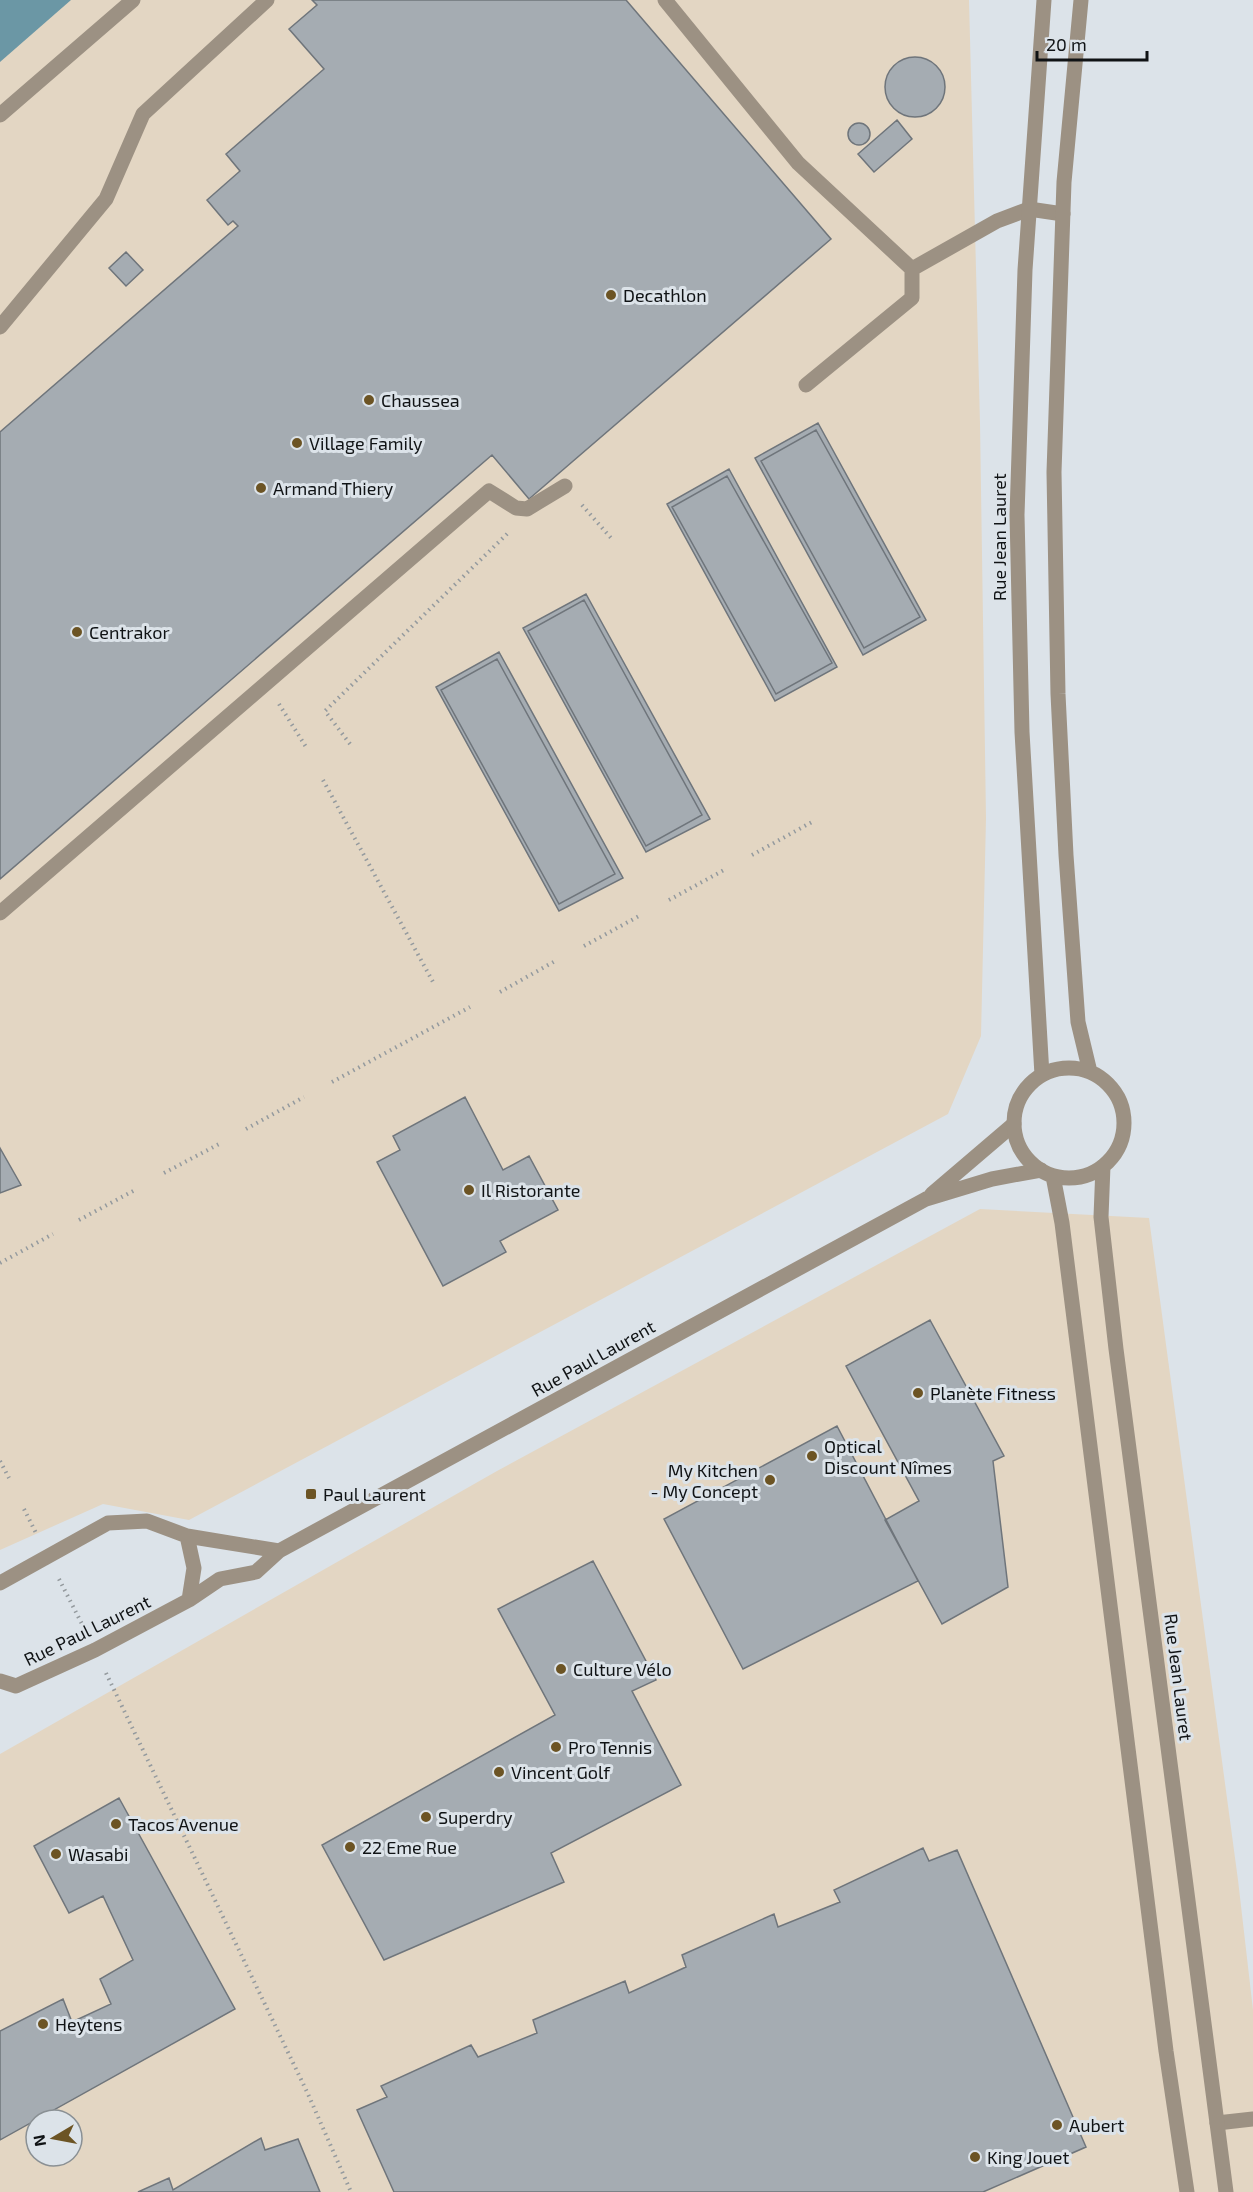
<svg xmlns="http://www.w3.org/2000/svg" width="1253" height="2192" viewBox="0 0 1253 2192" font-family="'Exo 2',sans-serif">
<rect width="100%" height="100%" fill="#dce3e9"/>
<path fill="#e3d6c3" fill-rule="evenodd" d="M0,0H969L980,423L986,818L981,1036L948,1114L189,1520L103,1504L0,1550Z
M980,1209L1149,1218L1238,1880L1253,2010V2192H0V1754L497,1471ZM36,2120H72V2156H36Z"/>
<path fill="#6b97a5" d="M0,0H71L0,62Z"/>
<path fill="#a5acb2" stroke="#6f757b" stroke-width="1.5" d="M312,0H626L831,239L529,499L492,455L0,879V432L238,226L233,221L228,225L207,200L240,171L226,154L324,69L289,29L317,5Z
M885 87a30 30 0 1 1 60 0a30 30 0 1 1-60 0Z
M897,120L912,139L874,172L858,154Z
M848 134a11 11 0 1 1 22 0a11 11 0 1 1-22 0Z
M126,252L143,270L126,286L109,268Z
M818,423L926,620L863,655L755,458Z
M816,430L920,617L864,648L761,461Z
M729,469L837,667L775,701L667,504Z
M727,476L832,663L776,694L672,507Z
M586,594L710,819L646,852L523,628Z
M584,600L702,815L646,846L528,631Z
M499,652L623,878L559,911L436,687Z
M497,659L615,874L559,904L441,690Z
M465,1097L503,1170L529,1156L558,1210L500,1241L506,1252L443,1286L377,1162L400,1150L393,1136Z
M0,1148L21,1185L0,1193Z
M930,1320L1004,1456L993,1461L1008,1587L942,1624L885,1520L919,1501L846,1366Z
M837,1426L918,1581L743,1669L664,1519Z
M593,1561L656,1680L632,1691L681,1785L551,1853L564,1882L384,1960L322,1845L555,1715L498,1609Z
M119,1798L235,2009L0,2140V2031L63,1999L72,2022L111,2004L100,1979L133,1960L103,1896L69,1913L34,1846Z
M923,1848L929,1861L957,1850L1086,2147L983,2192H394L357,2110L387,2097L381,2086L471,2045L478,2057L537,2033L533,2020L625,1981L629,1993L686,1967L682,1955L774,1914L778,1927L840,1902L834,1890Z
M261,2138L265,2150L298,2139L320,2192H138L169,2178L173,2190Z"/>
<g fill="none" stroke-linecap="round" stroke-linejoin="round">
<path stroke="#949a9e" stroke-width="4" stroke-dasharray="1.5 4.5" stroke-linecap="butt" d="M582,505L611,538
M279,704L306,747
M350,744L325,711L508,533
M323,780L433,982
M752,855L812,822
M669,900L724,870
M584,946L641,915
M500,992L557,960
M332,1082L470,1007
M246,1129L304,1097
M164,1173L221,1143
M79,1220L135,1190
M0,1263L53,1234
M0,1461L9,1478
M24,1509L37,1535
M59,1579L83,1626
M106,1673L308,2094L351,2192"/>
<path stroke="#9c9183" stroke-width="15" d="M665,0L798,163L912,269L997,221L1029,209L1063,214
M0,115L133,0
M0,327L106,199L143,114L267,0
M806,385L912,298V269"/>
<path stroke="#9c9183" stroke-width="15" d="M0,913L489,491L516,508L527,509L565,486"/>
<path stroke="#9c9183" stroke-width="15" d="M932,1194L1014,1124
M187,1536L279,1551
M0,1583L108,1523L147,1521L187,1536L194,1568L189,1600
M0,1681L16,1686L95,1650L189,1600L220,1579L256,1572L279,1551L926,1199L992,1179L1041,1170
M1217,2123L1253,2119"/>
<path stroke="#9c9183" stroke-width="15" d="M1081,0L1064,182L1054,472L1058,694L1066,855L1078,1022L1090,1072
M1014 1123a55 55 0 1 1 110 0a55 55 0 1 1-110 0Z
M1042,1075L1022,732L1017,515L1025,270L1044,0
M1103,1166L1101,1217L1116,1349L1226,2192
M1053,1176L1062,1223L1166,2051L1187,2192"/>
</g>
<g fill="#6c5424" stroke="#dce3e9" stroke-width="2">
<circle cx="611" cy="295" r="6"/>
<circle cx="369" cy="400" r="6"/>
<circle cx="297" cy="443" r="6"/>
<circle cx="261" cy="488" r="6"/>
<circle cx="77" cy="632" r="6"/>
<circle cx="469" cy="1190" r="6"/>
<circle cx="918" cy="1393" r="6"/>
<circle cx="812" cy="1456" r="6"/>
<circle cx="770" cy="1480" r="6"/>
<rect x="305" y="1488" width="12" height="12" rx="3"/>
<circle cx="561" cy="1669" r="6"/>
<circle cx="556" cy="1747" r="6"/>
<circle cx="499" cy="1772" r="6"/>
<circle cx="426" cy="1817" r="6"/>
<circle cx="116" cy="1824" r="6"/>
<circle cx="350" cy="1847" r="6"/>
<circle cx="56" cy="1854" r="6"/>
<circle cx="43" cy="2024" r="6"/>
<circle cx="1057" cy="2125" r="6"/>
<circle cx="975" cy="2157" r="6"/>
</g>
<g text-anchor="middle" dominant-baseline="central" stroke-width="6" stroke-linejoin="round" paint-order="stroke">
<g font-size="18" fill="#101315" stroke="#dce3e9" text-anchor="start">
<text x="623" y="295">Decathlon</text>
<text x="381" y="400">Chaussea</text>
<text x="309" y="443">Village Family</text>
<text x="273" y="488">Armand Thiery</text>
<text x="89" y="632">Centrakor</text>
<text x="481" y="1190">Il Ristorante</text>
<text x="930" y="1393">Planète Fitness</text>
<text x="824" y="1446">Optical<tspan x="824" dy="21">Discount Nîmes</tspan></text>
<text x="758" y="1470" text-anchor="end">My Kitchen<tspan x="758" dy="21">- My Concept</tspan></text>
<text x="323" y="1494">Paul Laurent</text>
<text x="573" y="1669">Culture Vélo</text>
<text x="568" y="1747">Pro Tennis</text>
<text x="511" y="1772">Vincent Golf</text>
<text x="438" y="1817">Superdry</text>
<text x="128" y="1824">Tacos Avenue</text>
<text x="362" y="1847">22 Eme Rue</text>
<text x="68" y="1854">Wasabi</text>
<text x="55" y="2024">Heytens</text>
<text x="1069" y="2125">Aubert</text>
<text x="987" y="2157">King Jouet</text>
</g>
<g font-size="18" fill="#101315" stroke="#dce3e9">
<text transform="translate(999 537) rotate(-90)">Rue Jean Lauret</text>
<text transform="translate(593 1358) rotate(-29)">Rue Paul Laurent</text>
<text transform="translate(87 1630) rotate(-26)">Rue Paul Laurent</text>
<text transform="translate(1179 1677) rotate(83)">Rue Jean Lauret</text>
</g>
</g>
<g transform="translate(54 2138) rotate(260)"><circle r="28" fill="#dce3e9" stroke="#8a9094" stroke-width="1.5"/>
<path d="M0-4.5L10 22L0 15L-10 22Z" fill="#6c5424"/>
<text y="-9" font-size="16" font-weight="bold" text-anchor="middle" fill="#101315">N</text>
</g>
<path d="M1037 51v9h110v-9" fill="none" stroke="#101315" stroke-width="3"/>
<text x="1046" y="51" font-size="18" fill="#101315" stroke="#dce3e9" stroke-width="4.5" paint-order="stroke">20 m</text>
</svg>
